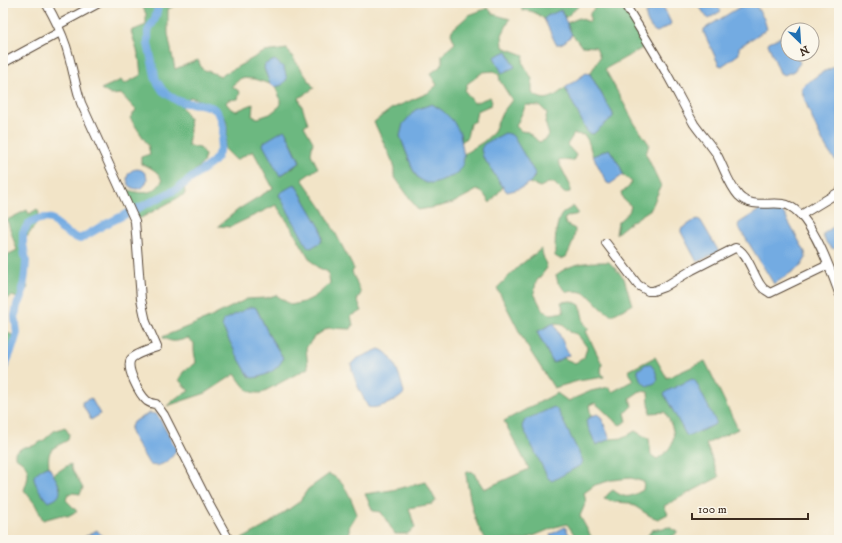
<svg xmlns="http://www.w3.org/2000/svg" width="842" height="543" viewBox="0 0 842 543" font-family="'IM FELL DW Pica',serif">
<rect width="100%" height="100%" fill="#fbf7ec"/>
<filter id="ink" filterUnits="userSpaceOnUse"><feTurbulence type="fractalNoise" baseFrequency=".025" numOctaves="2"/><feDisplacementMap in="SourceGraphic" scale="8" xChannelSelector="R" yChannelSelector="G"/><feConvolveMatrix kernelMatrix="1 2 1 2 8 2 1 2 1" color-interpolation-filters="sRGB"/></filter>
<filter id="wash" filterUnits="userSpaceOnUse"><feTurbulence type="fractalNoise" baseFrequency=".012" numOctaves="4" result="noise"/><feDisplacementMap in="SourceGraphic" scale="16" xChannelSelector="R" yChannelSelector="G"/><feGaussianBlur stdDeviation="0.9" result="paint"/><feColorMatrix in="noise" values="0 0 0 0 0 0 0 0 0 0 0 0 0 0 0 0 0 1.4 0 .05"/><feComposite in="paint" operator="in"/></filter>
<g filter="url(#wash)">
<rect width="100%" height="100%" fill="#f2e4c7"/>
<path fill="#6cb880" stroke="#54714f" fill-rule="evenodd" d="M141,3H180L168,9V34L175,69L198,60L202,69L221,76L264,52L287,49L314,88L299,98L308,123L304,126L313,142L311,154L318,168L302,179L323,209L354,269L352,272L361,293L357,300L362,311L351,316L353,325L351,329L328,328L314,337L306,348L308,368L261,393C247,394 243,385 235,374L206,393L167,406L176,398L189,391L179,380L183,372L196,363L194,351V343L188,338C176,342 172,343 162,337L207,319L247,299L266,298L276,295L291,305C311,301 316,297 330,283L328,272L317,267L309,258L291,227L276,205L230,227L218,226L239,209L273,188L253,151L236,160L225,149C226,141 229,129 226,120C222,106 202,101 190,97L182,107L189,119L190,130L188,146L200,148L205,155L203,163L184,181L185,194L139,219L123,190L126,189C139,194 154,196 162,181C159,171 150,167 141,164V157L150,154L148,145L130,118L136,110L121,94L111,95L101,89L121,80L124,84L141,75L139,57L131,31L146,25V14ZM264,68L282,85L275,87L280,98V106L270,114L258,118L252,116L253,104L236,111L231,109L226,103L228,100L238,99L240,92L232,86L241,78L254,79L270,84ZM286,132L300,161V163L280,176ZM296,185L320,229L322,238L321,242L311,247L279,195ZM255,307L257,310L270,337L282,356L283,359L270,372L257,378Z
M522,3H579L580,5L565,18L564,14L547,16L544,19C538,14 531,9 522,11Z
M599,3H620L648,45L605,69L635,124L649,144L646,154L661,186L651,209L627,225L616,234L618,222L629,212L631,206L623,199L621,192L628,188L632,182L623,175L620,166L609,149L593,156C589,148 591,143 584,135L574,134L567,145L576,155L573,161L564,160L558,161L570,185V192L564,193L554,183H548L540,187L529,183L535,177L483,157L503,187L490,203L483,193L477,190L453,203L436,207L418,210L394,176V165L374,122L391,109L428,93L437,85L430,74L442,65V55L455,43L451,34L452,30L469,15L488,8L493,14L510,19L502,35L503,47L524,55L523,63L532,79V93C545,104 554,97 565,88L588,133L593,134L613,116V114L590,74L600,57L596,47L581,46L576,39L572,35L567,23L579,18L590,22V13ZM494,71L499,75L500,81L512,100L502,113L493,133L483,142L464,154V157L418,178L413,170L400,136L460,133L462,142L467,137L470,124L475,121L477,111L491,105L492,101L490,97L474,103L465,91L467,84L483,72ZM526,105L540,106L547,113L545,122L549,135L545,140L539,142L528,132L521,131L516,126Z
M573,206L579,214L569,216L564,219L566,224L575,229C575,239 571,248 566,257L560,259L555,256C555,245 555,222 562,214C565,211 570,209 573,206Z
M37,209L39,213L37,223L26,238L23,262L22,273L28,288L17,298L12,296L3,301V257L17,250L7,220L27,210L29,214Z
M541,249L547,268L536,282L534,293L543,311L551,314L564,312L561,302L572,301L580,305L584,323L589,329L586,331L602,364L601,372L604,377L578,381L554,388L525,343L497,288L519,266ZM554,323L563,324L570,332L577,334L587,347L584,358L575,363L563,358L553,363L537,332Z
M596,262H609L624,278L632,305L612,315C592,306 593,287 567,292L558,283L556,275C569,265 580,263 596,262Z
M3,332H7L16,338L18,341L6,371L3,370Z
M655,357L667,378L705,361L738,429L706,444L719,477L664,506L668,514L658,519L650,516L630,503L614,502L604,499L609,493L613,490C626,500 630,497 643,490L644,482L631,478L612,480L595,485L584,493L586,502L580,516L593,540H578L567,524L555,527L524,540H487C473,526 469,493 466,475L467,471L473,472L484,489L529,469L504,421L557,393L568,401L591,391L609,387L612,392L634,380L628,371ZM640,391L648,392L650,413L665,412C677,433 678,445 657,459L651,455L649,439L635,431L623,438L610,439L596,445L587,419L591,417L589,405L595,403C604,410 611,419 620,425L627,421L625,413L632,406L630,398Z
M65,427L69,434L68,440C52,449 47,448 49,467H45L61,488L53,475L65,467L71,464V468L83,488L80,494L73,493L68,494L66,500L77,511L68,516L61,515L43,520L35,504L24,490C30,474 31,466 15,457V452L24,447L33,446L44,440L54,431Z
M329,474C345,480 351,499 357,514L349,527L350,540H240L264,527L299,502L308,489Z
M426,482L436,501L432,504L409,508L415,528L407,534H395L381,512L373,511L365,494L392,490Z
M669,527L678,532L668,540H644L652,530Z"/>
<path fill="#73abe2" stroke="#576a80" d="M703,3H715L721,11L708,19L699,6Z
M748,3L755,4L764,19L767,29L739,47V54L722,66L719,65L704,33V29L738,8Z
M660,6H663L671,23L669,26L657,32C651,30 645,20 646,13Z
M561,10L572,35C567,40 563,45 556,44L544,19L547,16Z
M785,35L788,39V54H796L800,63L794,71L784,75L780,73L768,44L769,42Z
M507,51L515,67L502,73L494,57Z
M275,60L284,68L287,79L282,85L275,87L270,84L264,68L265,64Z
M834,67H839V162C826,158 807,106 802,92V87L804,85L821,73Z
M586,73L590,74L613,114V117L593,134L588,133L565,88Z
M432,104L443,111L453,121L460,133L464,157L463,165L458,173L453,176L433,183H426L418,178L413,170L400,136L403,124L415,110Z
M284,130L286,132L300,162L280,176L263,145L264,142Z
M505,133L510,134L513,136L535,173C533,185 518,190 507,192L503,187L483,157L481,149L484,144Z
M609,149L620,166L623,175L610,184L607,183L593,156Z
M127 179a10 10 0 1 1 20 0a10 10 0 1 1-20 0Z
M295,184L321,229L322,238L321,242L311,248L307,246L279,195L280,193Z
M771,207L779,208L784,214L805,252L806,258L801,266L774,284L738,226L739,223L761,209Z
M698,219L701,221L718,250V252L697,262L681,232V229L695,220Z
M839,223V246L834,249C828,247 824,240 823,234Z
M250,307H255L257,310L270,337L282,356L283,359C277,371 264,377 252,378L249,376L235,352L222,326L224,320Z
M554,323L569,355L553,363L537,332Z
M379,349C394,353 401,379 404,393C400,400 376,410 368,407C361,393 353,379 351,364L356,359Z
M646,364H650L655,370L658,379L655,383L647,386C643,384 637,375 638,370Z
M692,379L695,380L716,422L714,425L689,436L686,435L664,394L667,391Z
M91,398L100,414L99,415L91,420L82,404V402Z
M554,407L558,411L583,461L581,465L552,481L548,478L522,426L525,420Z
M150,413L155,414L158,416L176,449C174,459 158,470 149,464L133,437L130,429L133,422Z
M597,414L601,417L610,439L596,445L586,422L587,419Z
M45,467H49C55,479 71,496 48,502C44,498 32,481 34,476C36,472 42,469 45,467Z
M565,527L572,540H552L550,535Z
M97,530L105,540H79Z"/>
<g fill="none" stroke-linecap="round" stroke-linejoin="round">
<path stroke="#73abe2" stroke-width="8" d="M3,370L12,349L17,333L15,316L17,305L22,296L25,274L26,261L23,244V233L28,224L35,220L44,218L52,219L61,229L70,235L80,239L104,225L177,189L212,163L217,157L220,149L223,137V127L221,118L216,110L211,107L200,104L185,103L176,100L163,91L156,80L148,44V31L155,19L159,3"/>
</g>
</g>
<g filter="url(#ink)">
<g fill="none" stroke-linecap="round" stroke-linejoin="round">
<defs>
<path id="street" d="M46,3C54,17 61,31 66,46C72,65 75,84 81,103L135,221L141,299L146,322L157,347C151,349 135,354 131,359C125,368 140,395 147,401C150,403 152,404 156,404L164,415L210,506L229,540
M624,3C639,27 654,51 668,76C677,92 685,108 694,124C701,134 709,143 716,153C724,167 728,184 739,196C751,208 769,202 783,204C809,207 831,271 839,293
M58,25L97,4
M3,63L60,32
M801,215L839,192
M606,243L638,285L648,291H653L664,287L692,270L735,248C747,250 754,278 762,287C764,290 768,291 770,293L828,265"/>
</defs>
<use href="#street" stroke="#564637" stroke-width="10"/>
<use href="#street" stroke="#fff" stroke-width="8"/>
</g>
</g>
<rect width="842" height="543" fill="none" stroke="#fbf7ec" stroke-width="16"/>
<g transform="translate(800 42) rotate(155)"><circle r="19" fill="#fbf7ec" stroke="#aea59a"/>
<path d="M0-3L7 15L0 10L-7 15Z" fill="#1f6fb2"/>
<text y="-6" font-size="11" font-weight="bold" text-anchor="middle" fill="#3b2a1e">N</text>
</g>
<path d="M692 513v6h116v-6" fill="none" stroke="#3b2a1e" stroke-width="2"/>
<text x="698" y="513" font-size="12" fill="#3b2a1e" stroke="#fbf7ec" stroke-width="3" paint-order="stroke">100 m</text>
</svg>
